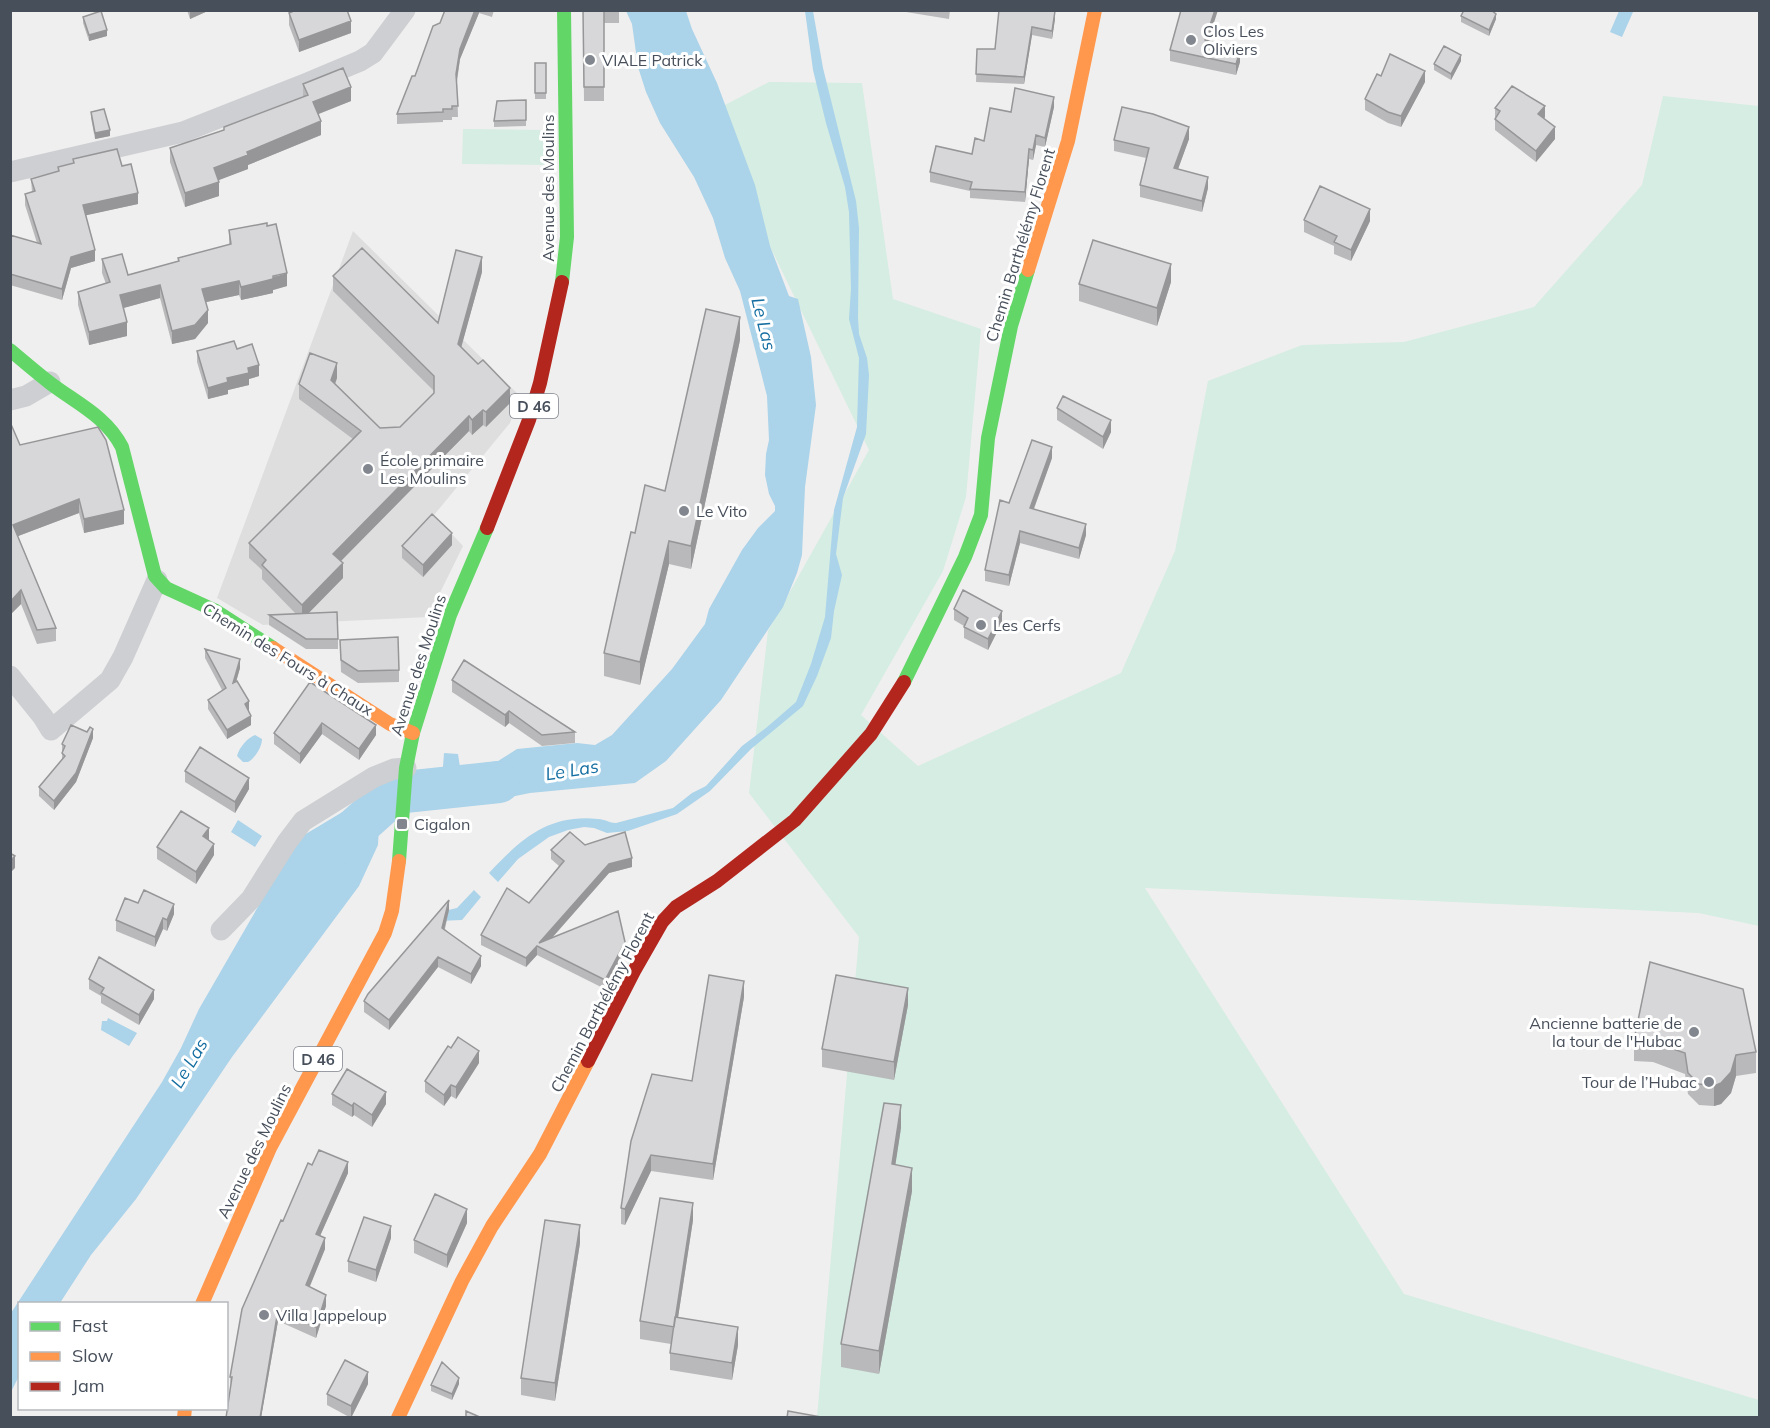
<svg xmlns="http://www.w3.org/2000/svg" width="1770" height="1428" viewBox="0 0 1770 1428" font-family="Mulish,sans-serif">
<rect width="100%" height="100%" fill="#f0efef"/>
<path fill="#dededf" d="M353,231L520,396L510,423L434,515L463,546L428,617L263,625L217,598Z"/>
<path fill="#d5ede2" d="M769,82L862,83L893,299L981,329L966,497L943,571L861,715L918,766L1121,673L1175,551L1208,381L1302,345L1404,342L1534,307L1642,185L1663,96L1759,106V926L1699,913L1145,888L1404,1294L1759,1400V1417H817L859,937L749,793L768,631L869,450L706,115Z
M463,129L549,130L548,165L462,164Z"/>
<path fill="#abd3e9" d="M626,11H686L692,29L717,83L755,185L770,246L789,296L798,299L811,357L816,405L805,487L802,555L797,573L783,607L721,700L666,761L635,783L530,793L482,803L440,807L444,753L458,754L460,767L498,761L517,749L577,743L595,745L612,735L672,669L705,624L709,609L742,550L758,528L775,511V506L769,494L765,475L766,454L769,440L767,396L740,291L725,258L713,218L694,177L660,123L646,92L638,67L632,24Z
M805,11H813L823,68L856,201L859,228L858,318L859,334L867,358L869,375L866,434L843,498L836,554L842,575L834,611L831,638L817,676L803,706L751,749L710,791L677,814L628,831L607,833L594,828L584,827L568,830L549,837L518,859L498,882L489,873C521,839 548,814 598,819C605,819 609,823 616,823L673,808L692,793L706,786L742,746L766,728L796,702L811,664L825,617L834,510L857,427L859,358L849,319L851,289L849,212L845,187L826,123L813,70Z
M1619,11L1633,12L1622,37L1610,32Z
M255,735L262,739C262,747 255,758 248,762H243L237,756C239,748 247,738 255,735Z
M381,789L378,845L359,886L232,1057L136,1199L91,1255L60,1303L20,1304L19,1376L11,1392V1313L162,1082L181,1048L199,1009L278,872L304,835Z
M238,820L262,836L255,847L231,832Z
M474,890L481,897L462,920L438,921L440,912L457,908Z
M108,1018L137,1033L129,1046L101,1030L102,1021H107Z"/>
<g fill="none" stroke-linecap="round" stroke-linejoin="round">
<path stroke="#abd3e9" stroke-width="42" d="M338,844L395,793L499,782"/>
<path stroke="#cdcfd2" stroke-width="21" d="M10,172L183,132L305,84L360,61L373,53L405,10
M10,400L26,396L50,382
M10,676L43,717L51,730L110,680L123,657L157,580
M221,930L251,899L287,842L303,821L374,777L394,769L406,768"/>
<path stroke="#63d668" stroke-width="14" d="M562,282L567,237L564,10
M10,350C23,361 36,372 50,383C76,403 106,416 122,447L155,576L166,588L214,610L273,648
M904,682L965,557L981,515L988,438L1011,326L1028,270
M399,861L406,768L413,733L450,615L487,528"/>
<path stroke="#ff974d" stroke-width="14" d="M1028,270L1068,141L1095,10
M273,648L390,724L413,733
M202,1304L270,1148L385,933L392,911L399,861
M184,1418L185,1408
M398,1418L462,1281L492,1226L540,1154L588,1061"/>
<path stroke="#b3261e" stroke-width="14" d="M487,528L529,420L540,383L562,282
M588,1061L634,971L662,922L676,907L717,881L795,820L871,734L904,682"/>
</g>
<path fill="#b9b9bb" d="M187,10H210L190,19Z
M445,10H494L492,17L479,13L460,59L457,82L458,117H452V120H443V122L397,124V114L440,23Z
M583,10H619V23H604V101H584Z
M906,10H950L949,19L906,12Z
M999,10L1055,19L1052,39L1032,35L1024,84L976,82L977,49H995Z
M289,13L351,33L299,52L289,25Z
M1461,16L1496,19L1489,36L1461,22Z
M83,17L107,36L89,41L83,23Z
M1209,41L1240,62L1236,75L1170,61V50Z
M1461,61L1451,80L1434,70V64Z
M535,63H546V99H535Z
M1425,82L1401,127L1388,123L1365,110V99Z
M303,84L351,101L319,114L321,135L248,165V169L218,180L219,196L185,207L170,162V148L224,131V127L303,97Z
M526,100V126L494,127V121Z
M1054,107L1045,147L1036,145L1033,160L1029,159L1025,202L970,198V191L930,182V172L972,154L1011,112Z
M1495,108L1545,117L1544,119L1555,139L1536,162L1495,130Z
M91,112L110,136L95,139L91,118Z
M1189,139L1178,169L1208,188L1202,212L1140,197V185L1146,158L1114,151V140Z
M73,159L122,166L138,204L86,215L95,261L71,268L62,300L10,285V235L37,243L25,205V194L32,192L31,179L58,171V167L73,163Z
M1304,220L1370,221L1351,261L1334,254V246L1304,232Z
M229,230L287,286L273,290V293L241,300L239,295L206,302L208,323L195,339L172,344L160,298L123,308L127,336L89,345L78,305V292L106,284L102,273V259L128,275L178,261V258L229,245Z
M482,272L461,347L510,403L486,427L483,425L472,435L469,431L341,561L343,578L308,613L338,639V649H306L269,625V615L296,614L262,579V570L249,558V543L353,439L299,399V384L337,378L335,384L380,428L400,427L434,394V391L333,291V276L438,323Z
M1171,282L1157,326L1079,301V284Z
M740,340L691,569L669,564L640,685L604,676V653L635,533L665,491Z
M237,349L259,376L249,379V385L228,390V394L208,399L197,362V351Z
M1057,408L1111,432L1103,449L1057,420Z
M10,422L20,445L124,524L84,533L79,513L18,536L56,628V641L37,644L21,604L10,615Z
M1052,458L1034,509L1086,535L1079,559L1020,543L1009,586L985,581V570L1009,503Z
M452,545L423,577L402,558V546Z
M954,609L1002,622L988,650L964,638V626L954,620Z
M340,640L399,670V682L358,683L341,672Z
M205,649L240,668L236,681L249,710L248,711L251,725L227,739L208,709V700L222,690L205,658Z
M452,680L575,732V743L542,746L509,723L505,727L452,692Z
M310,682L376,735L359,760L322,734L300,764L274,744V733Z
M93,738L76,782L54,810L39,796V787L62,760V744Z
M185,771L249,789L235,813L185,782Z
M208,840L214,855L196,884L157,859V847Z
M585,845L632,867L609,873L552,938L625,952L605,989L537,955L526,967L481,945V935L529,903L559,866L551,859V850Z
M138,903L174,914L167,931L163,929L155,947L116,931V920Z
M449,910L445,929L481,966L471,984L438,967L389,1030L364,1012V1001Z
M1650,962L1756,1052V1073L1736,1076L1731,1093L1721,1104L1714,1106L1699,1105L1688,1094L1685,1074L1653,1062L1634,1061V1040Z
M89,979L154,999L139,1025L101,1003V996L89,989Z
M744,997L713,1180L651,1171L625,1225L621,1224V1208L692,1081Z
M908,1005L894,1080L822,1067V1049Z
M479,1063L456,1099L451,1096L444,1106L425,1092V1081Z
M332,1094L386,1104L372,1127L354,1115L352,1117L332,1105Z
M901,1128L895,1165L912,1191L879,1374L841,1367V1344Z
M312,1165L348,1173L320,1236L325,1249L309,1287L326,1306L316,1338L278,1321L261,1418H226L231,1388L230,1377L283,1221Z
M693,1220L678,1317L738,1345L732,1380L670,1370V1353L671,1344L640,1339V1321Z
M467,1223L447,1268L414,1253V1240Z
M391,1238L376,1282L348,1272V1261Z
M580,1243L555,1401L521,1395V1378Z
M368,1384L351,1418L327,1405V1394Z
M459,1384L452,1400L431,1391V1385Z"/>
<path fill="#969698" d="M190,10H210L190,19Z
M475,10H479V13L460,59L456,85V74L460,49Z
M1215,10H1218L1205,51V40Z
M1055,11V19L1052,39V31Z
M1496,14V19L1489,36V30Z
M351,21V33L299,52V40Z
M1032,27V35L1024,84V77Z
M107,30V36L89,41V35Z
M1240,51V62L1236,75V64Z
M1461,55V61L1451,80V74Z
M1425,71V82L1401,127V116Z
M351,87V101L313,116V102Z
M1054,97V107L1045,147V138Z
M1545,106V117L1538,126V114Z
M321,121V135L248,165V169L214,182V168L247,152Z
M1189,127V139L1174,180V168Z
M1555,127V139L1536,162V151Z
M110,130V136L95,139V133Z
M1036,135V145L1033,160V150Z
M1029,149V159L1025,202V192Z
M1208,177V188L1202,212V201Z
M219,182V196L185,207V193Z
M138,193V204L83,216V205Z
M1370,209V221L1351,261V250Z
M95,250V261L71,268L62,300V289L71,257Z
M482,257V272L458,359V344Z
M1171,264V282L1157,326V308Z
M287,273V286L273,290V293L241,300V287Z
M239,281V295L202,303V289Z
M160,285V298L120,309V295Z
M208,310V323L195,339L172,344V331Z
M740,317V340L691,569V546Z
M127,322V336L89,345V332Z
M337,363V378L331,395V380Z
M259,365V376L249,379V385L228,390V394L208,399V388L248,368Z
M510,388V403L486,427V412Z
M483,410V425L472,435V420Z
M469,416V431L333,569V554Z
M1111,420V432L1103,449V437Z
M1052,447V458L1030,519V508Z
M79,499V513L13,538V525Z
M124,510V524L84,533V519Z
M1086,524V535L1079,559V548Z
M1020,531V543L1009,586V575Z
M452,533V545L423,577V565Z
M669,541V564L640,685V662Z
M343,563V578L302,620V605Z
M21,590V604L10,615V602Z
M1002,611V622L988,650V639Z
M240,659V668L233,693V683Z
M249,701V710L245,713V704Z
M509,711V723L505,727V715Z
M251,716V725L227,739V730Z
M322,723V734L300,764V754Z
M376,725V735L359,760V749Z
M93,729V738L76,782L54,810V801Z
M249,778V789L235,813V802Z
M209,828V839L203,848V836Z
M214,844V855L196,884V872Z
M15,856V868L10,873V861Z
M632,858V867L609,873L542,949L539,943L609,864Z
M449,900V910L442,938V928Z
M174,904V914L167,931V920Z
M163,918V929L155,947V937Z
M625,942V952L605,989V980Z
M537,946V955L526,967V958Z
M481,956V966L471,984V974Z
M438,957V967L389,1030V1020Z
M744,981V997L713,1180V1164Z
M908,988V1005L894,1080V1062Z
M154,990V999L139,1025V1015Z
M479,1051V1063L456,1099V1087Z
M1736,1055V1076L1731,1093L1721,1104L1714,1106V1086Z
M451,1085V1096L444,1106V1095Z
M386,1092V1104L372,1127V1115Z
M354,1103V1115L352,1117V1106Z
M901,1105V1128L892,1187V1164Z
M651,1155V1171L625,1225V1209Z
M348,1162V1173L316,1245V1234Z
M912,1168V1191L879,1374V1351Z
M693,1203V1220L674,1344V1327Z
M467,1209V1223L447,1268V1255Z
M580,1225V1243L555,1401V1383Z
M391,1226V1238L376,1282V1270Z
M325,1238V1249L306,1296V1285Z
M326,1295V1306L316,1338V1327Z
M278,1310V1321L261,1418H260Z
M738,1327V1345L732,1380V1363Z
M368,1372V1384L351,1418V1406Z
M459,1378V1384L452,1400V1394Z"/>
<path fill="#d7d7d9" stroke="#969698" stroke-width="1.5" d="M296,10H347L351,21L299,40L289,13Z
M445,10H475L460,49L456,74L458,106H452V109H443V112L397,114L412,76H415L433,26L440,23Z
M583,10H604V87H584Z
M999,10H1055V11L1052,31L1032,27L1024,77L976,74L977,49H995Z
M1181,10H1215L1205,40L1240,51L1236,64L1170,50Z
M1464,10H1491L1496,14L1489,30L1461,16Z
M101,11L107,30L89,35L83,17Z
M1444,46L1461,55L1451,74L1434,64Z
M1390,54L1425,71L1401,116L1388,112L1365,99L1377,74L1381,76Z
M535,63H546V93H535Z
M343,68L351,87L313,102L321,121L247,152L248,155L214,168L219,182L185,193L170,148L224,130V127L308,95L303,84Z
M1512,86L1545,106L1538,114L1555,127L1536,151L1495,119L1500,111L1495,108Z
M1015,88L1054,97L1045,138L1036,135L1033,150L1029,149L1025,192L970,189L972,182L930,172L936,146L972,154L975,138L984,141L990,108L1011,112Z
M526,100V120L494,121L497,101Z
M1122,107L1153,114L1189,127L1174,168L1208,177L1202,201L1140,185L1149,148L1114,140Z
M104,109L110,130L95,133L91,112Z
M117,149L122,166L131,164L138,193L83,205L95,250L71,257L62,289L10,274V235L41,244L25,194L35,191L31,179L59,171L58,167L74,163L73,159Z
M1320,186L1370,209L1351,250L1334,242L1337,236L1304,220Z
M267,223V226L276,224L287,273L273,276V279L241,287L239,281L202,289L208,310L195,325L172,331L160,285L120,295L127,322L89,332L78,292L110,282L102,259L122,254L128,275L179,261L178,258L231,244L229,230Z
M1093,240L1171,264L1157,308L1079,284Z
M362,248L438,323L456,250L482,257L458,344L478,364L483,360L510,388L486,412L483,410L472,420L469,416L333,554L343,563L302,605L262,565L266,560L249,543L361,431L299,384L310,353L337,363L331,380L380,428L400,427L434,393V376L333,276Z
M706,309L740,317L691,546L669,541L640,662L604,653L631,532L635,533L645,485L665,491Z
M234,341L237,349L252,344L259,365L248,368L249,373L227,378L228,382L208,388L197,351Z
M1063,396L1111,420L1103,437L1057,408Z
M10,422L20,445L98,427L106,440L124,510L84,519L79,499L13,525L56,628L37,630L21,590L10,602Z
M1032,440L1052,447L1030,508L1086,524L1079,548L1020,531L1009,575L985,570L1000,500L1009,503Z
M432,514L452,533L423,565L402,546Z
M963,590L1002,611L988,639L964,627L968,618L954,609Z
M337,612L338,639H306L269,615Z
M398,637L399,670L358,671L341,660L340,640Z
M205,649L240,659L233,683L237,681L249,701L245,704L251,716L227,730L208,700L226,688Z
M464,660L575,732L542,735L509,711L505,715L452,680Z
M310,682L376,725L359,749L322,723L300,754L274,733Z
M71,725L87,732L90,727L93,729L76,773L54,801L39,787L65,756L62,753L65,746L62,744Z
M200,747L249,778L235,802L185,771Z
M181,811L209,828L203,836L214,844L196,872L157,847Z
M570,832L585,845L625,832L632,858L609,864L539,943L618,911L625,942L605,980L537,946L526,958L481,935L507,888L529,903L564,861L551,850Z
M10,853L15,856L10,861Z
M144,890L174,904L167,920L163,918L155,937L116,920L125,898L138,903Z
M449,900L442,928L481,956L471,974L438,957L389,1020L364,1001L368,994Z
M99,957L154,990L139,1015L101,993L104,988L89,979Z
M1650,962L1743,989L1756,1052L1736,1055L1731,1072L1721,1083L1714,1086L1699,1084L1688,1073L1685,1053L1653,1042L1634,1040Z
M709,975L744,981L713,1164L651,1155L625,1209L621,1208L631,1141L652,1074L692,1081Z
M836,975L908,988L894,1062L822,1049Z
M458,1037L479,1051L456,1087L451,1085L444,1095L425,1081L448,1046L451,1048Z
M347,1069L386,1092L372,1115L354,1103L352,1106L332,1094Z
M884,1103L901,1105L892,1164L912,1168L879,1351L841,1344Z
M319,1150L348,1162L316,1234L325,1238L306,1285L326,1295L316,1327L278,1310L260,1418H226L232,1377H230L242,1309L281,1220L283,1221L308,1163L312,1165Z
M435,1194L467,1209L447,1255L414,1240Z
M660,1198L693,1203L674,1327L640,1321Z
M364,1217L391,1226L376,1270L348,1261Z
M545,1220L580,1225L555,1383L521,1378Z
M675,1317L738,1327L732,1363L670,1353Z
M345,1360L368,1372L351,1406L327,1394Z
M442,1362L459,1378L452,1394L431,1385Z
M466,1411L482,1418H466Z
M788,1411L821,1417L787,1418Z"/>
<g fill="#82878f" stroke="#fff" stroke-width="2">
<circle cx="1191" cy="40" r="6"/>
<circle cx="590" cy="60" r="6"/>
<circle cx="368" cy="469" r="6"/>
<circle cx="684" cy="511" r="6"/>
<circle cx="981" cy="625" r="6"/>
<rect x="396" y="818" width="12" height="12" rx="3"/>
<circle cx="1694" cy="1032" r="6"/>
<circle cx="1709" cy="1082" r="6"/>
<circle cx="264" cy="1315" r="6"/>
</g>
<g text-anchor="middle" dominant-baseline="central" stroke-width="6" stroke-linejoin="round" paint-order="stroke">
<g fill="#fff" stroke="#7e848c" stroke-width="1.5">
<rect x="510" y="394" width="48" height="24" rx="4.5"/>
<rect x="294" y="1047" width="48" height="24" rx="4.5"/>
</g>
<g font-size="15" font-weight="bold" fill="#474f5b">
<text x="534" y="406">D 46</text>
<text x="318" y="1059">D 46</text>
</g>
<g font-size="16" fill="#474f5b" stroke="#fff" text-anchor="start">
<text x="1203" y="31">Clos Les<tspan x="1203" dy="18">Oliviers</tspan></text>
<text x="602" y="60">VIALE Patrick</text>
<text x="380" y="460">École primaire<tspan x="380" dy="18">Les Moulins</tspan></text>
<text x="696" y="511">Le Vito</text>
<text x="993" y="625">Les Cerfs</text>
<text x="414" y="824">Cigalon</text>
<text x="1682" y="1023" text-anchor="end">Ancienne batterie de<tspan x="1682" dy="18">la tour de l'Hubac</tspan></text>
<text x="1697" y="1082" text-anchor="end">Tour de l’Hubac</text>
<text x="276" y="1315">Villa Jappeloup</text>
</g>
<g font-size="16" fill="#474f5b" stroke="#fff">
<text transform="translate(548 188) rotate(-90)">Avenue des Moulins</text>
<text transform="translate(1020 245) rotate(-73)">Chemin Barthélémy Florent</text>
<text transform="translate(288 659) rotate(32)">Chemin des Fours à Chaux</text>
<text transform="translate(418 665) rotate(-72)">Avenue des Moulins</text>
<text transform="translate(602 1002) rotate(-62)">Chemin Barthélémy Florent</text>
<text transform="translate(254 1151) rotate(-64)">Avenue des Moulins</text>
</g>
<g font-size="18" font-style="italic" fill="#146ea1" stroke="#fff">
<text transform="translate(764 324) rotate(76)">Le Las</text>
<text transform="translate(572 770) rotate(-9)">Le Las</text>
<text transform="translate(189 1063) rotate(-59)">Le Las</text>
</g>
</g>
<rect width="1770" height="1428" fill="none" stroke="#474f5b" stroke-width="24"/>
<rect x="18" y="1302" width="210" height="108" fill="#ffffff" stroke="#b5b9bd" stroke-width="1.5"/>
<rect x="30" y="1322" width="30" height="9" fill="#63d668" stroke="#b5b9bd" stroke-width="1.5"/>
<text x="72" y="1332" font-size="18" fill="#474f5b">Fast</text>
<rect x="30" y="1352" width="30" height="9" fill="#ff974d" stroke="#b5b9bd" stroke-width="1.5"/>
<text x="72" y="1362" font-size="18" fill="#474f5b">Slow</text>
<rect x="30" y="1382" width="30" height="9" fill="#b3261e" stroke="#b5b9bd" stroke-width="1.5"/>
<text x="72" y="1392" font-size="18" fill="#474f5b">Jam</text>
</svg>
